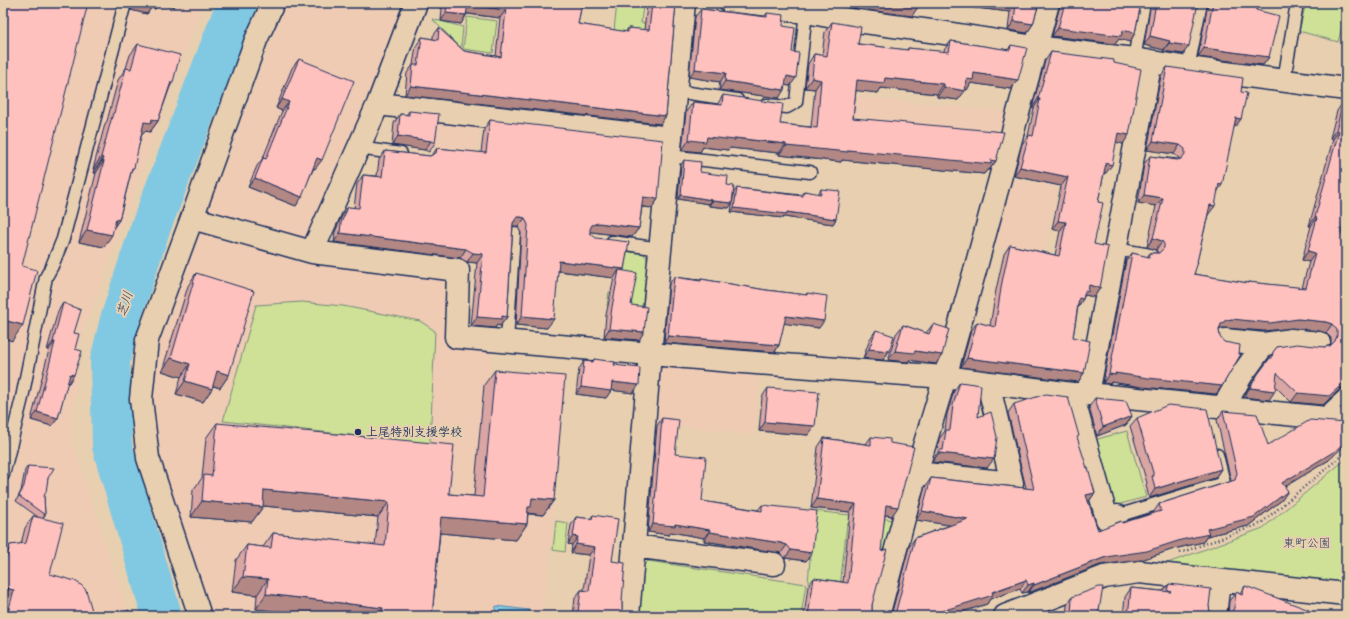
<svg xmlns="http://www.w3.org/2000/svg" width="1349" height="619" viewBox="0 0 1349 619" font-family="'Architects Daughter','Klee One',sans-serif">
<rect width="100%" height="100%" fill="#e8cfb0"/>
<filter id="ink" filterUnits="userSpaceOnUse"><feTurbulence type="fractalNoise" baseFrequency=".025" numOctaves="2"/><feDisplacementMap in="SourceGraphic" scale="8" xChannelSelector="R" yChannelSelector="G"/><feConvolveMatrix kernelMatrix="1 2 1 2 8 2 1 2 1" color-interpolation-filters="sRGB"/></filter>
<g filter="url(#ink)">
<path fill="#efcbb4" d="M3,3H203L80,340L71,439L129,616H3Z
M286,3H366L400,13L403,18L304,240L206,211Z
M852,96L1010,112L1002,141L849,124Z
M438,121L480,126L476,157L434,152Z
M1044,143L1065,147L1043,257L989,245L1007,177L1037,184Z
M209,228L444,276L447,347L491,351L490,379L565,387L543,616H210L159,462L151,401L155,346L193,234Z
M657,363L759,373L754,435L651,422Z"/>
<path fill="#cee196" stroke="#74887a" d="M617,3L643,6L641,23L651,24L649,35L614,31Z
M1306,3H1330L1346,7V12L1338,42L1299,31Z
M467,17L497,21L493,53L463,49Z
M432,19L463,27L461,48Z
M627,251L644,254L649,261L642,311L607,306L609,292L630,296L623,278Z
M302,302L343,306L420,321L435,331L430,444L223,421L256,305Z
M1127,431L1146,497L1113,506L1094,440Z
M1346,459V586L1154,568L1263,528Z
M814,511L895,520L884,569L875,567L879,529L847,524L840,587L808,583Z
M556,521L568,523L565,552L553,550Z
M648,561L806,584L801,616H636L640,569Z"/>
<path fill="#81c9e2" stroke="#588bad" d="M496,606L529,610L528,616H495Z"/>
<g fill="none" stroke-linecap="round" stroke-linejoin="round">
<path stroke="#81c9e2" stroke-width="40" d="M162,616L112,446L110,361L120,320L150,229L237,3"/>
<defs>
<path id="lane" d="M1134,59L1144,3
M1188,68L1201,3
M1284,80L1297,3
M675,91L737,100
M767,105L787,107L796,102L806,12
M358,148L401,154
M669,156L810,172
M1346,224L1342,240L1346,241
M612,242L660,249
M1115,249L1151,255
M507,341L514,233
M1320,418L1346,394
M3,475L22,398L46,277L52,266L63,239L125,3
M1117,516L1224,483L1217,455"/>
<path id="street" d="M731,3L806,12L850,20L945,33L1035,47L1134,59L1188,68L1346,89
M378,104L671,138
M192,218L312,252L458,270L456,337L743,362L945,377L1072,394H1088L1346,420
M312,252L378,104L416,3
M1225,340L1264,344
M1072,394L1107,519L1117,516
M1088,394L1151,61
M1223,408L1241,376L1264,344L1291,340L1319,343
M916,473L1012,483L988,383
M633,546L774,564
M200,616L148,458L141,399L147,340L192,218L256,40L273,3
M628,616L650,354L684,3
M878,616L916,473L945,377L977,263L1048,3
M1005,616L1104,577L1139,572L1346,594
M1215,616L1219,581"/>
</defs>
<use href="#lane" stroke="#1b2f5e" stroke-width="15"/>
<use href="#street" stroke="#1b2f5e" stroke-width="25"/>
<path stroke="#1b2f5e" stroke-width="2.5" stroke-dasharray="1 3" stroke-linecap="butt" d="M1180,553L1260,524L1346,452"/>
<use href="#lane" stroke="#e8cfb0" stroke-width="12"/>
<use href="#street" stroke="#e8cfb0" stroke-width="22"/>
</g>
<path fill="#daa6a3" stroke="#1b2f5e" d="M132,3H177L174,7L159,4L155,9L151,8L147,14L131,10Z
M438,3H582L578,24L626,32L628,28L644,30L647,6L649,3H676L666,116L660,124L405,95L407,73L413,65L416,46L422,37L433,39V36L439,28L464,51L496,56L500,18L467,14L461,24L441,21L442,8L438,7Z
M869,3H918L912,16L868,10Z
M934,3H1039L1033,24L1027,33L1008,30L1010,12Z
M1060,3H1141L1135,33L1130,42L1119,39L1115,44L1052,36L1060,6Z
M1151,3H1198L1183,54L1163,51L1164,50L1144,45Z
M1208,3H1257L1256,10L1269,57L1263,65L1198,57L1208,4Z
M701,9L765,16L767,13L783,26L792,52L790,86L785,85L779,98L719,90L720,82L689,77L695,17Z
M832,22L858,44L907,50L908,48L944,52V50L951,41L1008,50L1011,45V89L971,83L967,90L965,89L958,100L937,97V94L889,89L881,88L878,93L856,90L853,118L996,161L989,170H987L984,174L842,160L841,162L779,155V153L730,148L728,150L703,147L700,152L682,150L686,112L693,102L717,105L723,95L780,124L811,127L815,89L805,88L808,64L814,54L822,55L825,32Z
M138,44L173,82L170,87L158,121L150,132L146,131L143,134H142L131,173L119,220L114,227L104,247L79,242L96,173H94L95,169H93L105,124L107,121L118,80L126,68L130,55Z
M1051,52L1114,63L1123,144L1116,142L1106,173H1104L1098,202L1094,244L1100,288L1094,297L1085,295L1078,307L1073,337L1084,373L1078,382L961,367L971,331L977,322L990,326L996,290L1004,254L1010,245L1055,255L1060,231L1052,229L1061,186L1014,176L1022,144L1028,136L1034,108H1032L1045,61Z
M299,59L315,169L314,168L296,206L248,187L257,166L263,158L282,111L276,108L292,68Z
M1167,67L1241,92V119L1234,127L1218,191L1208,215L1194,274L1247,283L1248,282L1302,288L1309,262L1302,260L1311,226H1309L1333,139L1330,138L1337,111L1343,102L1346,217H1344L1341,233L1343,236L1346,238V387L1341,388L1323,405L1291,402L1275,386L1269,400L1243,397L1252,383L1277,347H1324L1331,345V338L1326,333L1320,331L1292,328L1264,331L1226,328H1220L1219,330L1216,394L1142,387L1111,382L1110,384L1103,383L1126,261L1132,253L1147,257L1150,253H1158L1156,250L1147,247L1156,206L1138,203L1144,164L1150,156L1179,159V158L1174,154L1147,150L1161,76Z
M409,111L435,143L429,152L425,150L392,145L394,123L400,114L406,115Z
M490,120L658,199L652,208L642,207L639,228L632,237L592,232H590V233L623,271L639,340L604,337L606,315L614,278L558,271L547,328L516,325L521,233L518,227L515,226H513L507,317L500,326L497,325L495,328L471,326L477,263L467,262L460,258L334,242L335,232L342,216L348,207L354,208L357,184L363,175L377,176L379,160L385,151L430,156L433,154L437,148L481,153L484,129Z
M684,160L700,172L727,185L729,208L709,206V204L678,199L681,165Z
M737,188L801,195L804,191L818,194L821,189L836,219L833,224L784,217L783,218L731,212L734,192Z
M196,273L229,375L220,388L213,386L203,402L176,394L181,377L162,371L188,286Z
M674,277L700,280L701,279L766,290L806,295L807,293L819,328L784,323L779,345L775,352L664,343L669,284Z
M63,303L74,333L75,349L69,383H67L58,418L52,426L31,420L49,350H47L58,311Z
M933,324L942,355L936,364L909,360L908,362L888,360L896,334L903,325L926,333Z
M876,330L889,351L883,360L863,358L870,339Z
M594,359L614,365L633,393L611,390L606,398L576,394L579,369L584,361L591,362Z
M495,370L554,500L543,515L528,514L527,524L516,540L440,533L432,616H315L256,609L257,595L232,592L236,560L247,545L263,547L273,533L375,545L378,517L263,506L252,522L191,517L193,490L202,478L206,438L217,423L449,494L474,496L484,385Z
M960,382L978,417L987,468L932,462L933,459L938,452L939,439L945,431L947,414L954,391Z
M768,388L808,435L759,431L762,397Z
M1095,398L1132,416L1126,425L1097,436L1089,407Z
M1014,404L1077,439L1095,493L1089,501L1088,502L1098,530L1153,513L1159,504L1231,481L1217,420L1223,411L1268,445L1329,460L1284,487L1282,500L1248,526L1207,536L1203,542L1174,549L1141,560L1100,565L1028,593V592L1022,593L1020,589L990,599L987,604L956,614L954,616H891L909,547L915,538L950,525L916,520L925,487L931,478L1026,488L1008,413Z
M662,418L675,454L702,501L758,510L762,505L812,553L806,561L785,558L781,553L776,552L704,541V538L671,532L669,535L648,532L657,426Z
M1137,418L1221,469L1215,478L1149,498L1146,485L1147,483L1130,426Z
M871,437L890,443L892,516L885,515L872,605V611L875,616H804L808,586L814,578L843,582L850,512L811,508L818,447L824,438L866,444Z
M28,466L48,478L44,496L45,515L43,518L50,574L93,614L102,616H3V613L6,602L3,601V555L10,545L21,544L25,528L33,516L38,517L16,501L21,491L25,470Z
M593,515L612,561L622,601V616H573L575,598L581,590H584L589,555L571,553L572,545L568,544L571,525L576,517L590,519Z
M1169,584L1209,606L1210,612L1212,616H1123L1125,597L1131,588L1163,591Z
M1245,586L1307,616H1228L1229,601L1236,592L1240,594Z
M1072,597L1098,616H1066L1067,605Z"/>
<path fill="#b28784" stroke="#1b2f5e" d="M104,3H119L116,6Z
M136,3H177L174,7L159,4L155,9L151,8L147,14L131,10Z
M441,3H445L442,8L438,7Z
M873,3H889L918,7L912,16L868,10Z
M934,3H1016L1010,12Z
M468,5L506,10L500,18L462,13Z
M446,13L466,15L461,24L441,21Z
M1014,21L1033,24L1027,33L1008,30Z
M1058,28L1123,30L1135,33L1130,42L1119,39L1115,44L1052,36Z
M1150,36L1170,41L1164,50L1144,45Z
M1169,43L1189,46L1183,54L1163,51Z
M1204,48L1269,57L1263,65L1198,57Z
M695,69L726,73L720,82L689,77Z
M974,73L1018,80L1011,89L971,83L967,90L960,88L967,79Z
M787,76L796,78L790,86L781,85Z
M812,78L821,80L815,89L805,88Z
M885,78L944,84L937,94L881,88L878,93L850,90L857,80Z
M725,81L784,90L779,98L719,90Z
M411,86L666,116L660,124L405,95Z
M944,87L965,91L958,100L937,97Z
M282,99L289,102L282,111L276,108Z
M1038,99H1040L1034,108H1032Z
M1236,118L1241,119L1235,127L1230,126Z
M152,119L158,121L150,132L146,131L143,134L136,133L144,122Z
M1336,130L1339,131L1333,139L1330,138Z
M1118,133L1129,135L1123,144L1112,141Z
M398,136L431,141L425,150L392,145Z
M707,137L735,138L786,144L779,153L730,148L728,150L703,147L700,152L682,150L689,140Z
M1153,141L1180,145L1174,154L1147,150Z
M786,146L848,150L991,160L996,161L989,170H987L984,174L842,160L841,162L779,155Z
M101,157L103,158L95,169H93Z
M317,158L322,160L315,169L311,167Z
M102,161H104L96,173H94Z
M1106,163L1112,165L1106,173L1100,172Z
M1020,167L1068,177L1061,186L1014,176Z
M255,178L302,197L296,206L248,187Z
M1219,184L1222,185L1216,193Z
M681,195L712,200L709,204L678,199Z
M1144,195L1163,198L1156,206L1138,203Z
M643,197L658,199L652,208L637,206Z
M712,201L732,203L729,208L709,206Z
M1210,205L1215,206L1208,215L1204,214Z
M734,208L787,212L836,219L833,224L784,217L783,218L731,212Z
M517,217H521L525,218L518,227L515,226H511Z
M1315,217L1317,218L1311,226H1309Z
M116,219L119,220L111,231Z
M1058,221L1066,222L1060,231L1052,229Z
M598,223L639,228L632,237L592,232L585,234L592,225Z
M87,230L112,235L104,247L79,242Z
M340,233L466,249L460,258L334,242Z
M1153,238L1162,241L1156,250L1147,247Z
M1308,251L1315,253L1309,262L1302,260Z
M473,253L483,254L477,263L467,262Z
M559,261L624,269L618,278L619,270L614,278L552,270Z
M1089,285L1100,288L1094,297L1085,295L1082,299H1083L1077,308L1073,307Z
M502,316L507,317L500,326L497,325L495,328L471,326L477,317Z
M522,316L554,319L547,328L516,325Z
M786,316L824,321L819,328L781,323Z
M1232,319H1298L1326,322L1332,324L1326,333L1320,331L1292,328L1264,331L1226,328H1220L1215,332L1221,324L1226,320Z
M7,321L23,325L12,341L3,338V326Z
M609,329L644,332L639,340L604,337Z
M668,336L779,345L775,352L664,343Z
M53,342H55L49,350H47Z
M869,349L889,351L883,360L863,358Z
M895,351H915L942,355L936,364L909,360L908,362L888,360Z
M171,358L190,364L181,377L162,371Z
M967,358L1084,373L1078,382L961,367Z
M217,371L229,375L220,388L208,384Z
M1115,373L1222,386L1216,394L1142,387L1111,382L1110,384L1103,383L1109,374Z
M70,374L74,375L69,383L64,382Z
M185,381L212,389L203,402L176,394Z
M1346,381V387L1341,388L1323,405L1291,402L1298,393Z
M612,382L639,385L633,393L610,390L611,391L606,398L576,394L581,387Z
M1250,388L1275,391L1269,400L1243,397Z
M1346,403V408L1343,407Z
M37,412L58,418L52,426L31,420Z
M1132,416L1126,425L1097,436L1103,427Z
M765,422L815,426L808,435L759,431Z
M1346,441V444L1329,460L1276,492L1282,483Z
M939,453L994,459L987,468L932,462Z
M1221,469L1215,478L1149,498L1155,489Z
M264,490L389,502L378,517L254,505Z
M1288,491L1282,500L1248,526L1207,536L1203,542L1174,549L1141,560L1100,565L1028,593L1034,585L1106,557L1207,529Z
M1095,493L1089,501L1080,504L1086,495Z
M532,498L554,500L543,515L527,513L521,522Z
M817,499L856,504L850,512L811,508Z
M202,501L263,507L252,522L191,517Z
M886,505L898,507L892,516L880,514Z
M922,511L968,519L962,527L916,520Z
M441,517L527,524L516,540L430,532Z
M653,524H675L710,530L704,538L671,532L669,535L648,532Z
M710,532L781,543L787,545L781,553L704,541Z
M573,536L578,537L572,545L568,544Z
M576,544L595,547L589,555L571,553Z
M791,550L812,553L806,561L785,558Z
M243,577L268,579L257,595L232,592Z
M1026,580L1020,589L990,599L987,604L956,614L954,616H948L942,611Z
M1034,583L1028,592L1022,593L1028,585Z
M3,586L9,588L3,596Z
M9,589L14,590L6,602L3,601V597Z
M266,594L383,608L377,616H315L256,609Z
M578,612L610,616H575Z"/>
<path fill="#fec1bd" stroke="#1b2f5e" d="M3,3H88L22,266L37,270L23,325L7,321L3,337Z
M447,3H582L578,24L628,32V28L649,30L652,3H676L666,116L411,86L413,65H418L422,37L438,40L439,28L464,51L501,57L506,10L468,5L466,15L446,13Z
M889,3H918V7Z
M1016,3H1039L1033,24L1014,21Z
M1065,3H1141L1135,33L1123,30L1121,36L1058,28Z
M1156,3H1198L1189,46L1169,43L1170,41L1150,36Z
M1213,3H1257L1256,10L1279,16L1269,57L1204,48Z
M701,9L767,17V13L784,15L783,26L795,28L792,52L799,53L796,78L787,76L784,90L725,81L726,73L695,69Z
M832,22L861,27L858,44L908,50V48L949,52L951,41L1010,50L1011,45L1027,48L1018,80L974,73L973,80L967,79L965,91L944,87V84L895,79L885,78L884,83L857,80L853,118L1004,132L996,161L991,160V164L848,150V152L786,146V144L735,138V140L707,137L706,142L689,140L693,102L722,105L723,95L783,104L780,124L817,128L821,80L812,78L814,54L827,56Z
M138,44L180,55L173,82H171L158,121L152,119L151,123L144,122L134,168H132L119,220L116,219L112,235L87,230L104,161H102L103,158L101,157L113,113H114L126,68L131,69Z
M1051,52L1114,60V63L1141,69L1129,135L1118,133L1112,165L1106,163L1098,202L1103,203L1094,244L1108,247L1100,288L1089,285L1088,292L1085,291L1083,299L1079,298L1073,337L1090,341L1084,373L967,358L977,322L995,327L1002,282L1010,245L1059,256L1066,222L1058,221L1068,177L1020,167L1029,135L1033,136L1040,99H1038Z
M299,59L354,81L322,160L317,158L302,197L255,178L263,158L266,159L289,102L282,99Z
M1167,67L1243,78L1241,92L1247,93L1241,119L1236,118L1222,185L1219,184L1215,206L1210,205L1197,262H1198L1194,274L1248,283V282L1306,288L1315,253L1308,251L1317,218L1315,217L1339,131L1336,130L1343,102L1346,103V212L1345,213L1341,233L1343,236L1346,238V381L1329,396L1298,393L1277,373L1275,391L1250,388L1258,374L1270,358H1272L1273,352L1277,347L1297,344L1324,347L1330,346L1335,341L1337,336V330L1332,324L1326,322L1298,319L1270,323L1232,319L1226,320L1221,324L1219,330L1220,337L1224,342L1240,345L1239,354H1241L1222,386L1148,378L1115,373L1116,375L1109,374L1132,253L1149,257L1150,253H1159L1164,248V244L1162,241L1153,238L1163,198L1144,195L1150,156L1177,160L1181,159L1185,154V149L1180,145L1153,141Z
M409,111L439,114L435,143L431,141L398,136L400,114L409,115Z
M490,120L663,140L658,199L643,197L639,228L598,223L592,225L590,229V233L596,238L629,242L624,269L559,261L554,319L522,316L528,225L525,218L521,217H517L513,223L507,317L502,316V319L477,317L483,254L473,253L466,249L340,233L341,223L348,207L359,208L363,175L382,177L385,151L430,156L436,153L437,148L486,153Z
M684,160L701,162L700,172L728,176L727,185L734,186L732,203L712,201V200L681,195Z
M737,188L803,196L804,191L821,194V189L840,191L836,219L787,212V214L734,208Z
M619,270L637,273L631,305L647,307L644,332L609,329L612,307Z
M196,273L254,291L229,375L217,371L212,389L185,381L190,364L171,358Z
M674,277L701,281V279L766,290L807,295V293L827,296L824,321L786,316L779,345L668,336Z
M63,303L81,310L74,333L79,334L75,349L82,351L74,375L70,374L58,418L37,412L55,342H53Z
M933,324L949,329L942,355L915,351L914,353L895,351L903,325L929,334Z
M876,330L894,336L889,351L869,349Z
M594,359L615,362L614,365L640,368L639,385L612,382L611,391L581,387L584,361L593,362Z
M495,370L565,376L554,500L532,498L531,507H528L527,524L441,517L432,616H382L383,608L266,594L268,579L243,577L247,545L271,548L273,533L385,546L389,502L264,490L263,507L202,501L204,475L212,476L217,423L454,445L449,494L483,497Z
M960,382L981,385L978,417L991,412L997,437L994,459L939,453L940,450H943L946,430H950L953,405Z
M768,388L819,392L815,426L765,422Z
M1046,394L1068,397L1079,436L1077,437L1087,468H1088L1095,493L1086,495L1098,530L1121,521L1122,523L1161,511L1159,504L1235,480L1237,473L1223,411L1257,414L1268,445L1310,420L1346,423V441L1335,451L1282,483L1288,491L1254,517L1207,529L1209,534L1181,540L1147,551L1106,557L1034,585V583L1028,585L1026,580L992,592L993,595L942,611L956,613L948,616H893L896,611L915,538L968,519L922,511L931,478L1034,489L1014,404Z
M1095,398L1126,401L1132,416L1103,427Z
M1168,405L1207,409L1221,469L1155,489L1152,476H1154L1137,418Z
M662,418L679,420L675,454L706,457L702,501L762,511V505L817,511L812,553L791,550L787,545L781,543L710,532V530L675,524V526L653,524Z
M871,437L890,439V443L914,447L898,507L886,505L881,551L887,549L872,605V611L875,616H808L814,578L848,583L856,504L817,499L824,438L871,445Z
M28,466L54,468L48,478L46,492L44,496L45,515L19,496L24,486Z
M593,515L618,519L612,561L625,563L622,601V616H610L578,612L581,590L589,591L595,547L576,544L578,537L573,536L576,517L592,519Z
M33,516L63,523L50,574L75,581L81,585L86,590L93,614L100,611L102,616H7L14,590L9,589V588L3,586V566H4L10,545L26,543Z
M1169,584L1211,589L1209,606L1210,612L1212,615V616H1128L1131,588L1171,592L1167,590Z
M1245,586L1248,587L1309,610L1307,616H1236L1231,614L1234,608L1236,592L1242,595Z
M1099,587H1103L1098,616H1071L1072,597Z
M129,610L131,616H113Z"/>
</g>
<circle fill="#1b2f5e" stroke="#e8cfb0" stroke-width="1.5" cx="358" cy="432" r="4"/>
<g text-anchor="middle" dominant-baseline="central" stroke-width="4" stroke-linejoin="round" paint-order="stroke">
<g font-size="12" font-weight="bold" fill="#1b2f5e" stroke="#e8cfb0" text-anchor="start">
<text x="366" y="432">上尾特別支援学校</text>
</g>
<g font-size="12" fill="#2d4164" stroke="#e8cfb0">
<text x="1307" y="543">東町公園</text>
</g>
<g font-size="13" font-style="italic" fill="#253e6b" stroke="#e8cfb0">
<text transform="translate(125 304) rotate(-72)">芝川</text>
</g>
</g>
<rect width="1349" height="619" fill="none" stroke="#e8cfb0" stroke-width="16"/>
<rect x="8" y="8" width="1333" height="603" fill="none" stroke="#1b2f5e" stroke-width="1.5" filter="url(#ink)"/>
</svg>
